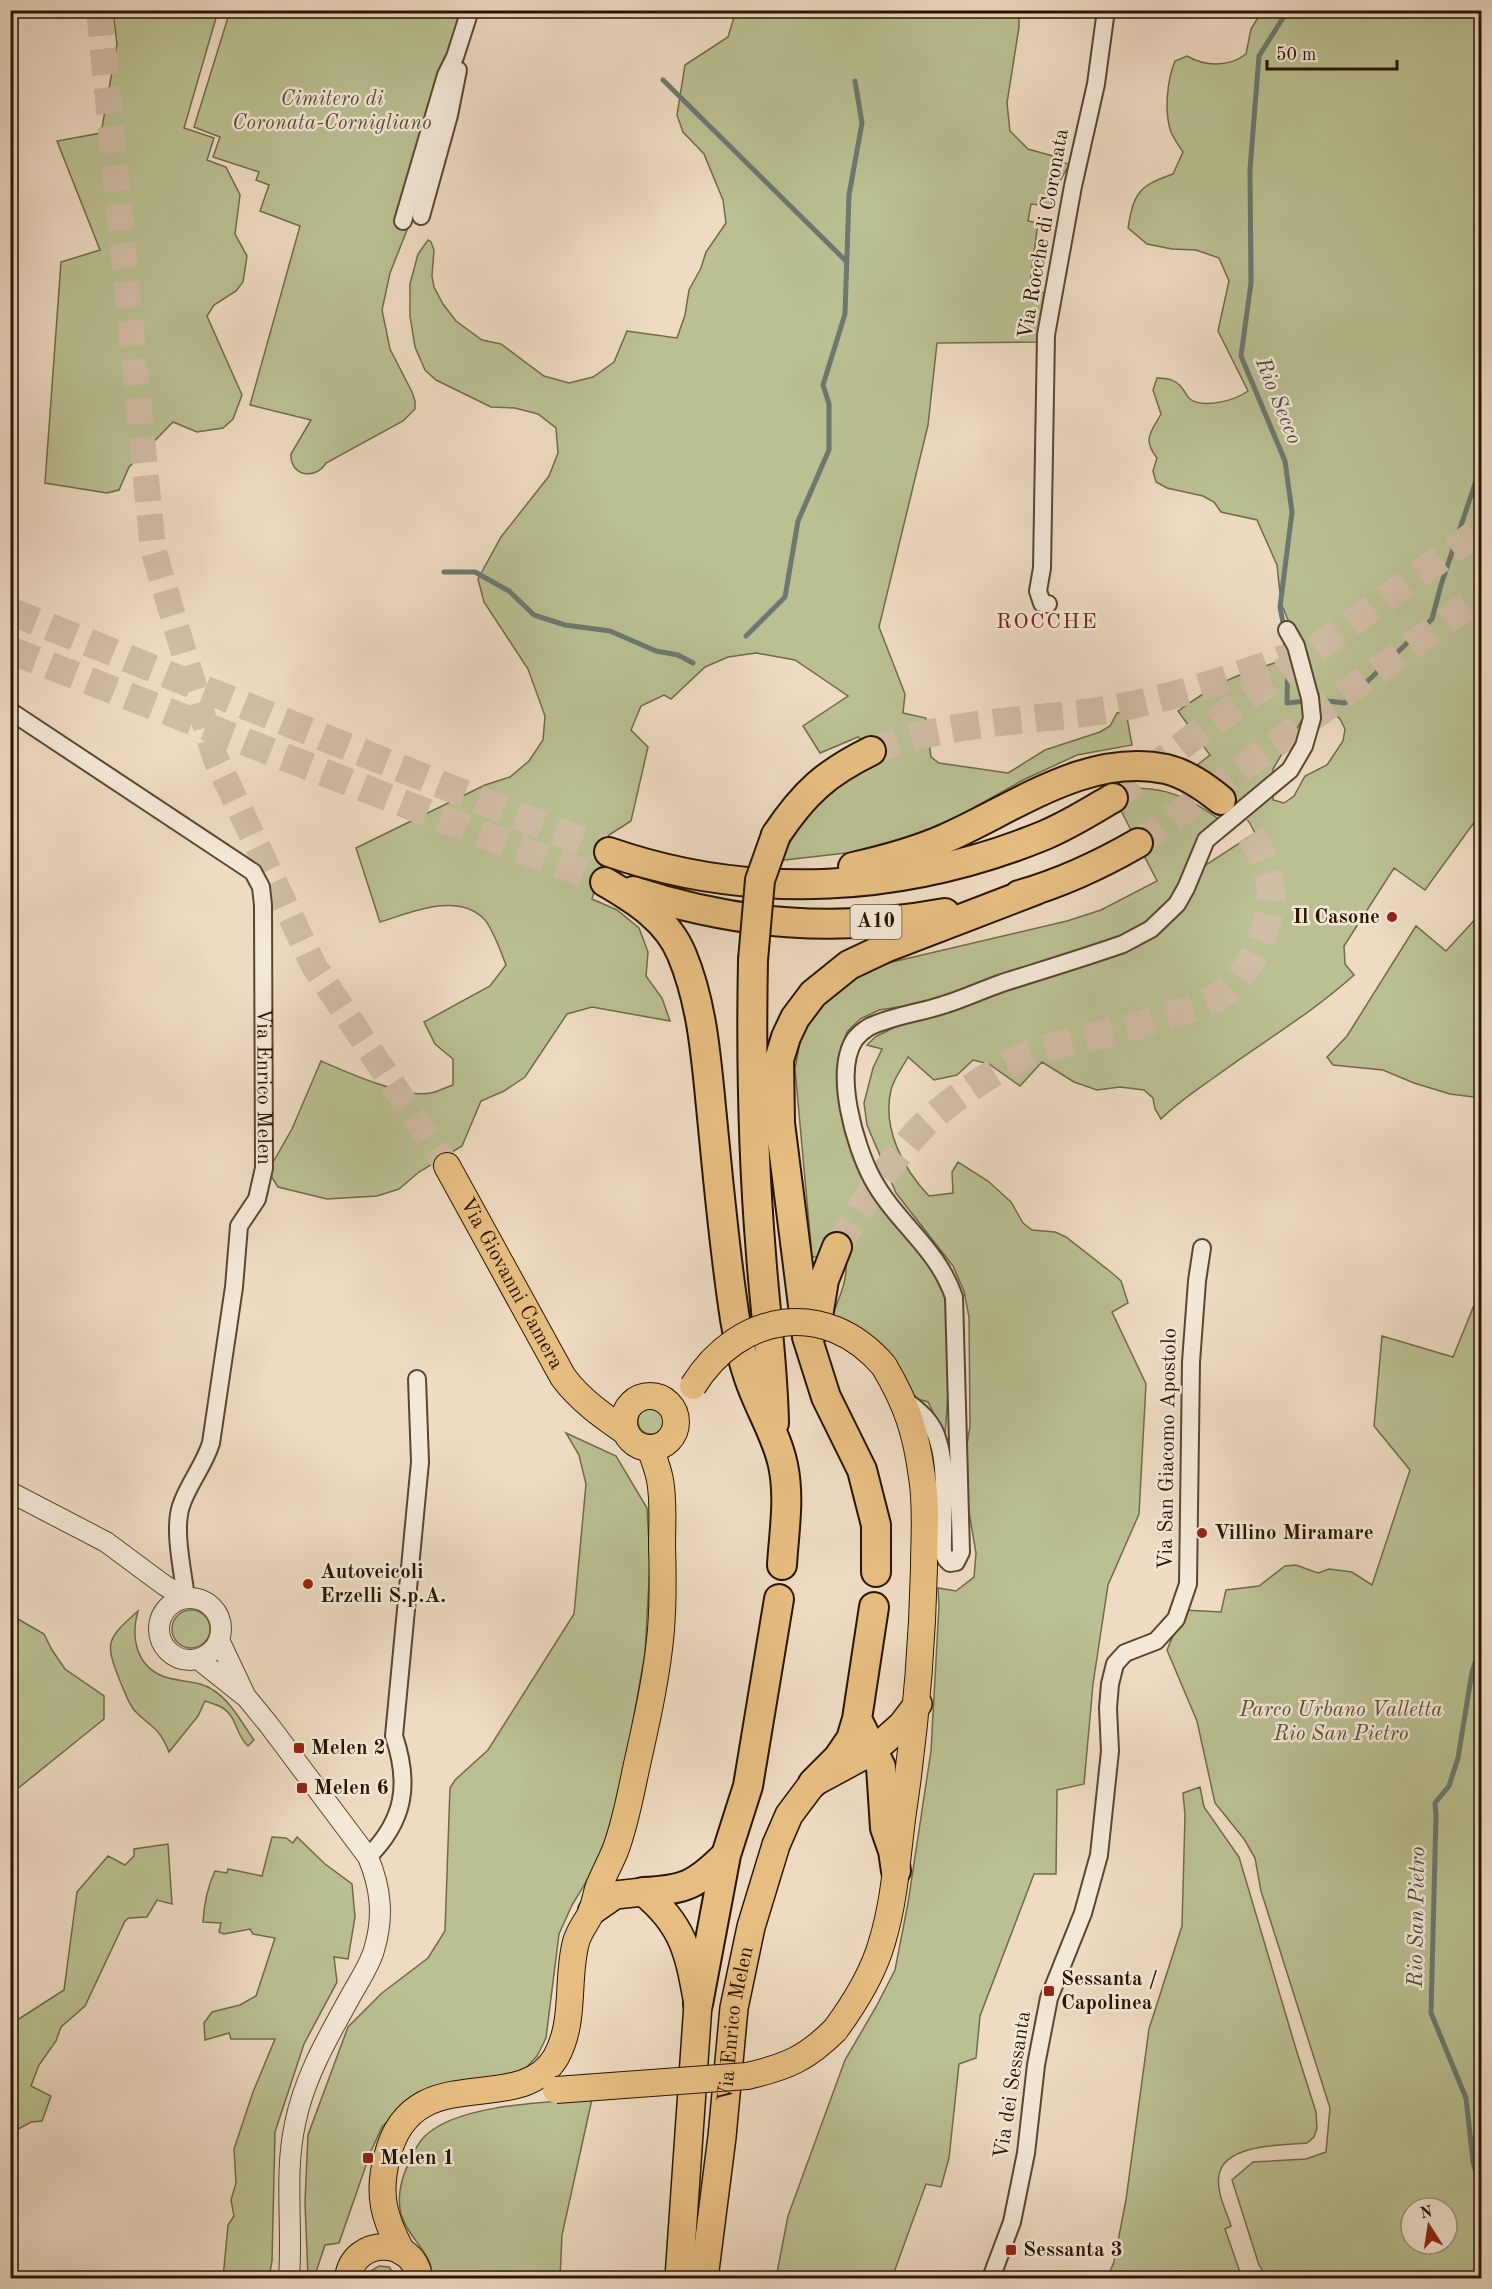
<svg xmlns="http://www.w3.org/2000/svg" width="1492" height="2289" viewBox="0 0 1492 2289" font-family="'Old Standard TT',serif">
<rect width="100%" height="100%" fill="#eedbc2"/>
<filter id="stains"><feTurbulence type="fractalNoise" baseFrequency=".00333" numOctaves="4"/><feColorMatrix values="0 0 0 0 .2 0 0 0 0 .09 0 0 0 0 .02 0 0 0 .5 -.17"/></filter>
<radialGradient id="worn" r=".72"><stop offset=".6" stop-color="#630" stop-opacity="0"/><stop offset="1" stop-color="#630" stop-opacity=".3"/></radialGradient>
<path fill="#bac092" stroke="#716a49" stroke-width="1.5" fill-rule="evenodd" d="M113,11H218L184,128L214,138L207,160L226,167L240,195L235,234L247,256L243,282L236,291L214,305L207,316L242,395L233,419L223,428L197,432L173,422L129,467L119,490L107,493L45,483L61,262L100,250L57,141L101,133L117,44Z
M230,11H296L320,18L323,11H461L420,147L409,225L390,273L382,310L390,349L412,392L415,401V409L403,421L326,463C316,480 290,477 291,454L311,420L250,405L300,226L260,211L269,185L256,180L259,172L213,157L220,137L194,127Z
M736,11H1019V27L1007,103L1010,131L1028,149L1053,156L1069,165L1057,186L1051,206L1031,204L1028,221L1038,223L1029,290L1046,293L1041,342L937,343L928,425L879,627L905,694L903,713L926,718L931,757L939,763L1008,773L1045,750L1100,732L1110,726L1117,713L1126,712L1132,745L1077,755L1023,780L950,821L908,839L864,851L775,861L807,806L878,756L858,737L820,753L803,726L848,696L795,660L756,653L728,657L705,667L671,699L664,695L641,706L631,730L648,747L631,821L609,835L592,899L617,910L639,928L648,952L646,976L662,998L670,1021L592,1007L567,1014L525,1077L504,1091L481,1101L462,1146L419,1172L399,1189L377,1196L327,1199L278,1187L268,1171L292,1129L321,1061C344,1071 407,1099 430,1093C438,1092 446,1087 453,1085V1059L435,1044L424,1022L490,986L506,965C501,952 492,926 483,918C456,892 410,913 380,922L356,848L485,785L510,777L529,761L543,740L545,716L528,669L484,602L478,579L501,537L549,476L558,453L556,428L538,414L515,408L491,407L436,380L425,370L415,347L410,316V284L418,254L428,240L431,242L434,250L432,276L434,287L443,304L456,321L482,340L501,344L544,376L569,383L593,377L614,362L627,331L677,338L685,315L689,290L701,268L706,252L726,223L723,200L704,154L683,132L677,115L685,65L728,37Z
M1262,11H1481V813L1425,890L1394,868L1344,946L1345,964L1354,975C1311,1014 1259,1044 1212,1079C1195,1091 1177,1103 1161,1119L1155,1109L1153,1098L1144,1090L1120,1087L1097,1090L1074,1082L1042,1062L1020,1086L989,1064L973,1060L957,1075L934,1080L908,1057C902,1068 894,1078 891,1090C882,1128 903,1169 929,1196L953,1193L952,1172L958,1162L988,1181L1011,1202L1023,1223L1032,1230L1055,1232L1066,1237L1112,1273L1121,1281L1128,1303L1112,1312L1146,1384L1139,1514L1108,1585L1093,1684L1084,1784L1057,1790L1056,1874H1034L980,2016L976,2058L959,2064L949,2158L941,2187L926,2184L892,2278H776L788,2216L845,2060L876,2007L895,1970L908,1903L931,1751L939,1606L938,1588L956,1591L974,1577L976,1553L968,1506L961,1483L970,1426L969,1317L964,1291L953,1266L896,1193L867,1125L864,1103L873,1068L882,1049L867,1045L875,1037L901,1024L932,1002L879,1010L860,1019L847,1032L841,1047L839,1066L862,1173L895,1224L927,1260L942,1284L948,1312L949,1377L945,1436L928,1402L914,1398L832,1316C844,1287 848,1278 846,1246L820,1257H812L795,1069L801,1035L820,1005L854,975L888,963L1067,921L1101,910L1157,881L1110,789C1154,785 1181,791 1217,818V824L1198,847L1206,865L1255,833C1242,804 1215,788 1187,773L1210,755L1178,711C1198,697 1218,683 1240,675C1257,668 1274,664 1290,657L1301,685L1305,715L1273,769V800L1284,803L1294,796L1305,776L1327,765L1343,741L1345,729L1340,719L1327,707L1317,691L1307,651L1288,620L1281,603L1277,565L1257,520L1221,512L1214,502L1203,496L1167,488L1156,482L1153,471L1157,458C1142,439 1151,432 1161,414L1153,390L1157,378C1167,378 1175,379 1182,388C1185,391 1186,396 1190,399C1204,409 1236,400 1248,391L1218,331L1229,281L1219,258L1196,250L1172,249L1147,244L1128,228C1134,192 1139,186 1173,174L1183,152C1179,146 1174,139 1171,132C1164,112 1167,80 1175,61L1187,56C1206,67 1229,67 1246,54L1251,29Z
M1481,913V1098L1450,1094L1414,1083L1383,1070L1333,1065L1327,1057L1347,1036L1416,926L1446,951Z
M1481,1288V2278H1268L1259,2265L1232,2180L1253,2162L1306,2159L1326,2152L1330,2108L1261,1891L1255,1858L1244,1839L1215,1803L1197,1721L1167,1650L1184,1610L1221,1612L1226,1590L1259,1586L1285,1566L1296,1565L1318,1573L1329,1569L1352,1572L1372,1585L1410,1470L1374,1426L1382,1336L1453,1357ZM1411,2208H1447V2244H1411Z
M638 1421a13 13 0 1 1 26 0a13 13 0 1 1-26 0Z
M566,1433L616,1456L647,1508L650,1563L645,1653L614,1829L594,1869L572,1905L559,1934L546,2038L537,2056L524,2070L498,2076L399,2110L382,2127L371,2151L339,2243L325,2245L314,2278H308L305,2202L308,2135L348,2027L382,1993L428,1958L445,1931L450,1788L455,1780L488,1750L574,1614L586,1484L579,1455Z
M172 1629a19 19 0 1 1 38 0a19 19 0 1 1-38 0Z
M138,1611C131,1635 135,1663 160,1675C176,1683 198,1679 213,1690C231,1701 242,1723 254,1740L248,1746C236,1736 237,1717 223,1708C218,1705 211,1703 205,1701L198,1716L169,1752C158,1725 152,1729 134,1710C128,1703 124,1690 120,1681C104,1641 107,1639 138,1611Z
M11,1615L44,1634L52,1650L65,1669L104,1696V1719L11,1794Z
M1200,1787L1204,1807L1239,1857L1296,2049L1316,2112L1317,2128L1314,2137L1307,2143C1283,2145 1224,2144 1219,2175C1216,2192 1226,2210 1231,2226L1225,2229L1241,2275L1235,2278H1107L1114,2262L1126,2200L1149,2029L1182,1926L1185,1815L1183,1793Z
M272,1837L286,1838L293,1843L297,1837L325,1864L352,1884L355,1917L348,1959L334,1957L337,1982L304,2044L275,2132L272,2261L269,2278H223L228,2225L234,2216L231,2200L236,2183L234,2149L253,2092L275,2039H231L229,2033L205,2040L204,2023L212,2012L240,2005L256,1996L275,1938L253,1934L250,1929L224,1934L219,1932L221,1923L203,1922C204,1904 207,1888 215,1871L227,1873L228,1869L262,1876Z
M168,1844L172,1904L157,1900L147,1917L129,1918L125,1921L85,2006L61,2027L56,2041L39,2065L31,2086L51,2096L42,2121L31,2122L11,2133V2024L64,1990L77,1892L108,1856L125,1865L134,1856V1849Z
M592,2099L562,2235L560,2278H432C434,2253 407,2238 401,2214C397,2198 400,2184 406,2169C411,2158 416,2145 424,2137C456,2104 548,2102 592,2099Z
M379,2266L389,2267L397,2278H366L369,2272Z"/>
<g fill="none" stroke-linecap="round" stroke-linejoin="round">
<path stroke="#6d786f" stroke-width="5" d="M663,80L846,261
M444,572H475L509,591L534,615L565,625L610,631L656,651L678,655L693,663
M1284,628L1280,607L1292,512L1285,461L1241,356L1251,283L1250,169L1259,56L1288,10
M746,636L785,597L798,521L829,450V404L823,385L845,314L849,195L862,123L855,81
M1288,645L1287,703L1318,700L1345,703L1432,619L1441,585L1482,463
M1482,1641L1472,1672L1458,1758L1449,1786L1435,1803L1436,1815L1431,2013L1466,2098L1473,2162L1482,2195"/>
<path stroke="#d0bda5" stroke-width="26" stroke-dasharray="26 13" stroke-linecap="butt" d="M99,10L153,549L215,757L314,966L447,1166"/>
<path stroke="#d0bda5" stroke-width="28" stroke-dasharray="28 14" stroke-linecap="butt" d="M10,611L609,852
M10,650L605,882
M871,751C884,747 897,741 910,738C973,721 1041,720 1105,710C1178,698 1251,672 1320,645
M1113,798L1196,735L1482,529
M1138,843L1482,595
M837,1247C862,1206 888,1163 921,1128C946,1103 981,1079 1013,1062C1036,1049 1065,1044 1091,1037C1119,1031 1146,1023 1174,1014C1191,1009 1213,1002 1227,990C1248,973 1258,949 1266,925C1283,874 1254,835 1221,800"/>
<defs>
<g id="minor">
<path d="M421,216L449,115L458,70"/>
<path d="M403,221L446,75L455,57L470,10"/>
<path d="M1048,604L1042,603L1038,591L1042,568L1046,335L1073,186L1096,84L1106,10"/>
<path id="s1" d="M10,711L253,872L261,887L263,905L264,1168L257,1199L239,1226L234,1287L211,1443C204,1466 188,1484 181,1506C173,1530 183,1572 186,1598"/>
<path d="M903,1399C919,1410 933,1422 938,1441C948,1471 942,1520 943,1552L946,1559L950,1563L956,1562L961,1552L954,1297C937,1247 896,1223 872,1178C855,1146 833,1072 855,1039C859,1034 864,1030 869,1027C892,1016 919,1013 943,1005C963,999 982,990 1002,983C1043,970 1083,958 1123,944L1151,929L1177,904L1186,888L1206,840L1290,770L1304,746L1312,718L1310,698L1296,646L1287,630"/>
<path d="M368,1857C405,1820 410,1784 394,1736L420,1462L417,1379"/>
<path d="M991,2278L1012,2222L1026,2153L1036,2065L1049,1998L1083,1913L1099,1855L1110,1751L1108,1708L1110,1684L1115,1664L1125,1653L1156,1641L1176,1619L1188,1584L1191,1362L1197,1281L1202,1248"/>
</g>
<path id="tertiary" d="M10,1492L106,1542L164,1585L186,1598
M159 1629a31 31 0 1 1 62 0a31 31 0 1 1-62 0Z
M219,1640L244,1693
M198,1659L247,1698L269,1725L368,1857C381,1888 384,1917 374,1950C369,1967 357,1984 349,1999C327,2039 304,2078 295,2124C284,2174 293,2227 289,2278"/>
<g id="primary">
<path id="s2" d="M447,1166L563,1377C580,1400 603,1416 626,1432"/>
<circle cx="650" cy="1422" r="26"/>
<path d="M835,2030C855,2003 873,1974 882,1942C895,1900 897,1855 903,1812C915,1731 922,1650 924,1568C924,1538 927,1506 922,1477C916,1432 907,1405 884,1366"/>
<path d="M402,2252C384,2218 377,2195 387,2157C412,2055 519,2120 556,2057C576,2021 566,1979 576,1942C579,1931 586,1923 591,1913C595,1904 596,1894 599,1886C604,1874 610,1863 615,1851C625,1825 630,1797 636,1769C646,1724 657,1677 661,1630C663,1602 663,1574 662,1546C662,1524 664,1501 660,1480C658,1469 654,1459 650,1448"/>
<path d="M348,2278C353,2237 414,2236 419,2278"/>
</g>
<g id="trunk">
<path d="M592,1911L615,1895L643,1892C684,1925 689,1954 698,2004L679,2278"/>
<path id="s3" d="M704,2278L722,2137L734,2008L751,1927L776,1845L789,1815L813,1783L874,1750L902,1725L918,1704"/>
</g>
<path id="motorway" d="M776,835C804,793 826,773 871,751
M609,852C753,902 906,892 1045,835C1069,825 1091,811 1113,798
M853,867C884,860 914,852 944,839C1013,809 1087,752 1166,769C1187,774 1205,787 1221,800
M605,882C636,900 668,920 682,955C702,1003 706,1056 711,1107C718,1178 724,1248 735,1319C738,1336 741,1355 747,1372C756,1404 776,1432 783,1465C790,1498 784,1532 782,1565
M633,891C737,925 837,933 945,913
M1019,895C1061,883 1100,865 1138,843
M753,960C751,1059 753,1156 761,1254C765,1310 773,1366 774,1423
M816,1329L824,1280L837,1247
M876,1572V1525L862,1470L826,1397L807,1337L780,1123L779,1060L786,1037L795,1018L813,994L849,965L885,948L1036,890
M857,1719L881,1767L885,1828L893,1851L896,1871
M813,1783L838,1758L851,1739L857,1719L874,1607
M643,1892C685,1890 696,1885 726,1855
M698,2004L726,1855L748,1786L779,1599"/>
</defs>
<use href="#minor" stroke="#5a4630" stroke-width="20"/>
<use href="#tertiary" stroke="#5a4630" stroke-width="22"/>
<use href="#primary" stroke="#281400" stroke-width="28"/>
<use href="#trunk" stroke="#281400" stroke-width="30"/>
<use href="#motorway" stroke="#281400" stroke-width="32"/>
<use href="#minor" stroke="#f4e8d7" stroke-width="16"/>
<use href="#tertiary" stroke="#f4e8d7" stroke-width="20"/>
<use href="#primary" stroke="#e7be81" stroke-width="26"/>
<use href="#trunk" stroke="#e7be81" stroke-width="27"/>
<use href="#motorway" stroke="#e7be81" stroke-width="28"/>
<defs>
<path id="primary-bridge" d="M693,1386C739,1312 826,1298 884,1366
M556,2090L747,2076C786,2067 806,2059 835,2030"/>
<path id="motorway-bridge" d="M753,960L760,880L776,835"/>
</defs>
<use href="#primary-bridge" stroke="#281400" stroke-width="28" stroke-linecap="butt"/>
<use href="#motorway-bridge" stroke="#281400" stroke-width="32" stroke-linecap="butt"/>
<use href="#primary-bridge" stroke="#e7be81" stroke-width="26"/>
<use href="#motorway-bridge" stroke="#e7be81" stroke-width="28"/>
</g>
<g fill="#8f2418" stroke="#f4e8d7" stroke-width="2">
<circle cx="1392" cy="917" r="6"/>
<circle cx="1202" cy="1533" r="6"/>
<circle cx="308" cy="1584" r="6"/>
<rect x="293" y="1742" width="12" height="12" rx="3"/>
<rect x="296" y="1782" width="12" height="12" rx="3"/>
<rect x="1043" y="1985" width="12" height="12" rx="3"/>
<rect x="362" y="2152" width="12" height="12" rx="3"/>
<rect x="1005" y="2244" width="12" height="12" rx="3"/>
</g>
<g text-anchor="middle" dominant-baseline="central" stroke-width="5" stroke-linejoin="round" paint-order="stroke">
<rect fill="#f4e8d7" stroke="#655440" stroke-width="1.5" x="850.5" y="905" width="51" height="34" rx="4.5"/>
<g font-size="20" font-weight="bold" fill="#281400">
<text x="876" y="922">A10</text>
</g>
<g font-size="21" font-style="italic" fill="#5b5033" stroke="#f4e8d7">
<text x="332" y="99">Cimitero di<tspan x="332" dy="24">Coronata-Cornigliano</tspan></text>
<text x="1341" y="1710">Parco Urbano Valletta<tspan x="1341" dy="24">Rio San Pietro</tspan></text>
</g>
<g font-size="21" fill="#281400" stroke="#f4e8d7">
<text transform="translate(1044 234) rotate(-80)">Via Rocche di Coronata</text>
<text stroke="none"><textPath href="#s1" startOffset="508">Via Enrico Melen</textPath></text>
<text stroke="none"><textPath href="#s2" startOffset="134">Via Giovanni Camera</textPath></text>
<text transform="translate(1168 1449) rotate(-89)">Via San Giacomo Apostolo</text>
<text stroke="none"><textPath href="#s3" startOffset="256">Via Enrico Melen</textPath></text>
<text transform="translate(1013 2085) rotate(-81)">Via dei Sessanta</text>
</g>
<g font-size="21" font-weight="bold" fill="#281400" stroke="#f4e8d7" text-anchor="start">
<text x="1380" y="917" text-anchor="end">Il Casone</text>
<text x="1214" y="1533">Villino Miramare</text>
<text x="320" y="1572">Autoveicoli<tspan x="320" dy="24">Erzelli S.p.A.</tspan></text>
<text x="311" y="1748">Melen 2</text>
<text x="314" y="1788">Melen 6</text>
<text x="1061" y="1979">Sessanta /<tspan x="1061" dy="24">Capolinea</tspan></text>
<text x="380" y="2158">Melen 1</text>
<text x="1023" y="2250">Sessanta 3</text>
</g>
<g font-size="22" font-style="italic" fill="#504e41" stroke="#f4e8d7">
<text transform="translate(1278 401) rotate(68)">Rio Secco</text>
<text transform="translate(1417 1917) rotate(-89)">Rio San Pietro</text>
</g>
<g font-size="22" letter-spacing="1.5" fill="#7a1f14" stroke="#f4e8d7">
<text x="1047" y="622">ROCCHE</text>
</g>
</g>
<rect width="1492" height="2289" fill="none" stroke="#eedbc2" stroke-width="36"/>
<rect x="12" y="12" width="1468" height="2265" fill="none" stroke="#281400" stroke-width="3"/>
<rect x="18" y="18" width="1456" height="2253" fill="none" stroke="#281400" stroke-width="1.5"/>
<g transform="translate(1429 2226) rotate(348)"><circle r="28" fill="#f4e8d7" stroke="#a29381" stroke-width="1.5"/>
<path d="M0-4.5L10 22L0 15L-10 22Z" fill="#8f2418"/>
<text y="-9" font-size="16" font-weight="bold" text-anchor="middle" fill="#281400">N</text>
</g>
<path d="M1267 60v9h130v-9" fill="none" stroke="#281400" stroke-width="3"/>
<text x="1276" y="60" font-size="18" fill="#281400" stroke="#f4e8d7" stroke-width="4.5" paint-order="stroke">50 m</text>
<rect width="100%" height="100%" filter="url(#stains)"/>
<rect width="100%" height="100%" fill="url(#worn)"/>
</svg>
